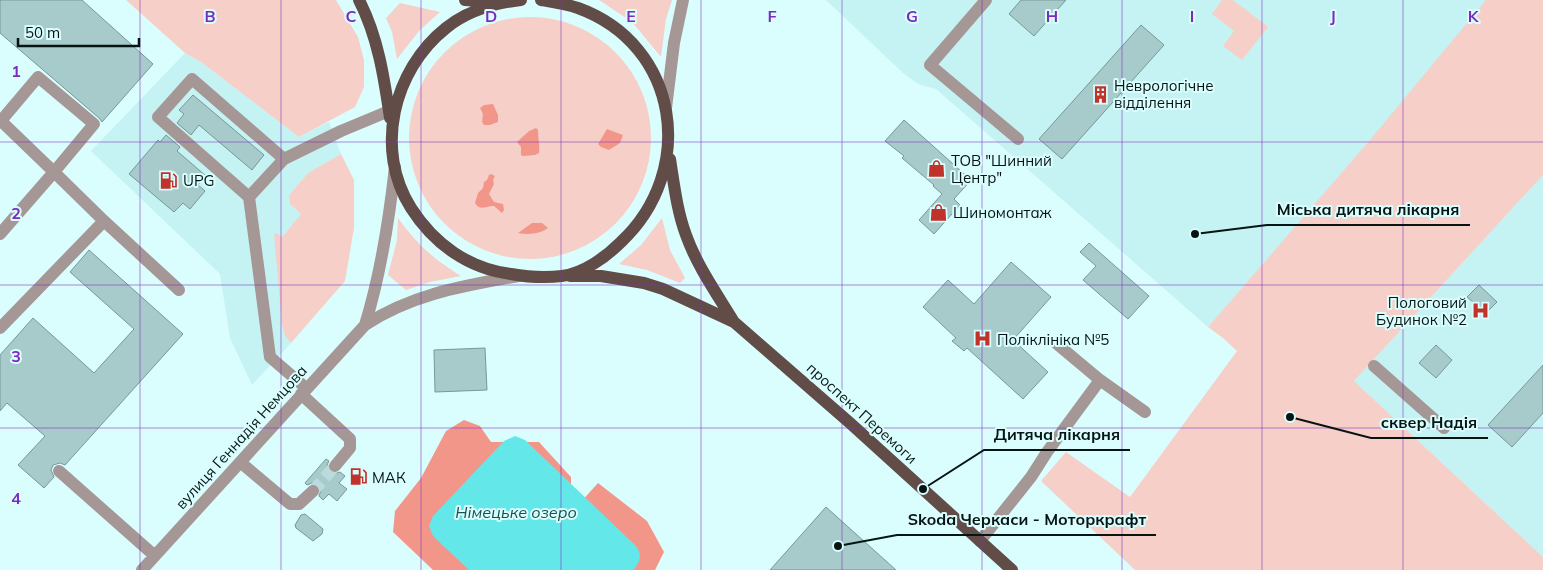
<svg xmlns="http://www.w3.org/2000/svg" width="1543" height="570" viewBox="0 0 1543 570" font-family="Mulish,sans-serif">
<rect width="100%" height="100%" fill="#dafefe"/>
<path fill="#c5f2f2" d="M826,0H1489L1448,51L1208,327L936,89L918,84L903,73Z
M185,53L201,62L299,137L329,122L341,154L308,173L289,195L290,204L301,214L282,237L285,336L291,343L252,385L230,338L220,274L91,151Z
M1543,175V557L1354,381Z"/>
<path fill="#f6cfc9" d="M126,0H336L358,37L364,60V87L355,107L299,137L201,62L185,53Z
M599,0H672L666,19L661,57L632,22Z
M1222,0H1233L1268,27L1242,60L1223,46L1234,31L1212,14Z
M1486,0H1543V175L1354,381L1543,557V570H1135L1041,481L1066,452L1130,497L1237,351L1223,338L1208,327L1370,140Z
M400,3L440,12L419,31L397,59L392,32L386,18Z
M409 138a121 121 0 1 1 242 0a121 121 0 1 1-242 0Z
M341,154L354,180V228L345,281L291,343L285,336L282,324L274,235L276,233L282,237L301,214L290,204L289,195L308,173Z
M398,218C418,245 432,258 461,276L430,282L406,290L388,275L397,240Z
M662,218L670,250L685,278L680,283L647,270L619,264L641,245Z"/>
<path fill="#f3968a" d="M493,104L498,115V122L490,125H484L482,122L483,114L480,108L484,105Z
M536,128L538,130C538,138 540,145 539,153L535,155L523,156L521,155V147L517,142L529,131Z
M607,129L623,135L620,143L609,150L601,147L598,144Z
M491,174L495,176L493,180L494,184L489,194L494,202L503,204L504,210L502,213L494,206C487,205 480,212 475,203L478,193L483,188L484,182L487,180L489,175Z
M532,223H542L548,228C540,234 528,235 518,233Z
M464,420L480,426L491,442H539L571,477V494L483,570H433L393,532L395,511L421,478L446,431Z
M598,483L647,521L664,552L655,570H619L579,504Z"/>
<path fill="#64e7e9" d="M515,436L525,440L636,546C642,555 641,562 633,570H469L433,536L429,526L433,516L504,441Z"/>
<path fill="#a7caca" stroke="#779898" d="M0,0H82L153,64L102,122L99,118L0,33Z
M1021,0H1066L1034,36L1009,14Z
M1141,25L1164,45L1062,159L1039,139Z
M193,95L264,155L252,170L199,125L191,135L177,123L184,114L179,110Z
M904,120L971,180L954,199L960,205L934,234L919,220L942,194L933,186L934,185L902,158L904,156L885,141Z
M166,135L180,147L177,151L206,176L198,185L205,191L190,209L183,203L174,212L129,174L158,140L160,142Z
M1089,243L1149,296L1128,319L1083,280L1096,266L1080,252Z
M89,250L183,334L65,465L60,463L53,465L51,470L54,477L44,488L18,465L45,436L7,403L0,411V355L33,318L94,373L134,329L70,272Z
M1011,262L1051,297L1013,340L1048,372L1023,399L967,348L964,351L952,341L956,338L923,307L948,280L974,304Z
M1479,285L1497,302L1486,313L1467,297Z
M1436,345L1452,360L1436,378L1419,363Z
M485,348L487,390L435,392L434,350Z
M1543,365V413L1512,447L1488,425Z
M326,459L329,461L327,465L329,472L334,474L340,472L345,476L339,483L347,489L337,501L329,494L323,500L319,496L321,490L319,485L312,483L307,485L305,483Z
M826,507L896,570H770Z
M305,514L323,529L322,534L313,541L296,528L295,525L301,515Z"/>
<g fill="none" stroke-linecap="round" stroke-linejoin="round">
<path stroke="#badbdb" stroke-width="12" stroke-dasharray="12 6" stroke-linecap="butt" d="M313,491L335,466"/>
<path stroke="#a59795" stroke-width="12" d="M986,0L930,65L1018,139
M666,108L674,43L683,0
M0,120L54,172L0,234
M0,122L38,77L94,124L54,172L104,221L179,290
M249,197L284,159
M365,325C381,273 389,221 395,167
M0,328L104,221
M1374,366L1444,428
M1100,380L1145,412
M306,388L270,357L249,197L158,117L192,79L284,159L341,131L389,111
M301,394L350,439V448L335,466
M240,462L290,504H299L313,491
M59,471L155,556
M980,541L1031,477L1047,452L1100,380L1057,344
M142,570L365,325C412,294 463,286 518,276"/>
<path stroke="#624c48" stroke-width="12" d="M359,0C378,37 384,77 390,118
M465,0L493,2
M521,0C494,3 467,11 446,28C393,70 374,150 411,208C434,244 469,269 511,274C528,277 546,278 562,276C584,273 606,257 621,242C697,171 680,45 578,8C566,4 553,2 541,0
M670,159C674,184 677,211 686,235C697,266 717,294 734,322
M570,276H601L644,283L663,289L734,322L850,423L1012,570"/>
</g>
<path fill="none" stroke="#7b2cbf" stroke-width="1" stroke-opacity="0.55" d="M140,0V570M281,0V570M421,0V570M561,0V570M701,0V570M842,0V570M982,0V570M1122,0V570M1262,0V570M1403,0V570M0,142H1543M0,285H1543M0,428H1543"/>
<defs>
<symbol id="building-bare" viewBox="-9 -9 18 18"><path d="M-4-6H4V6H1V3H-1V6H-4ZM-2.5-4.3h1.7v1.8h-1.7ZM.8-4.3h1.7v1.8H.8ZM-2.5-1h1.7V.8h-1.7ZM.8-1h1.7V.8H.8Z" fill="#c0322a" stroke="#dafefe" stroke-width="2.5" paint-order="stroke"/></symbol>
<symbol id="shop-bare" viewBox="-9 -9 18 18"><path d="M-5-2.5h2.3a2.7 3.5 0 0 1 5.4 0H5L5.5 6h-11ZM-1.5-2.5h3a1.5 2.3 0 0 0-3 0Z" fill="#c0322a" stroke="#dafefe" stroke-width="2.5" paint-order="stroke"/></symbol>
<symbol id="fuel-bare" viewBox="-9 -9 18 18"><path d="M-5.5-6h7V0h2V4h1.3V-2.5L3-4.5l.8-.8L6-3V5H2.5V1h-1V6h-7ZM-4.2-4.7v3.2H.2V-4.7Z" fill="#c0322a" stroke="#dafefe" stroke-width="2.5" paint-order="stroke"/></symbol>
<symbol id="hospital-bare" viewBox="-9 -9 18 18"><path d="M-5-5h3v3.5h4V-5h3V5h-3V1.5h-4V5h-3Z" fill="#c0322a" stroke="#dafefe" stroke-width="2.5" paint-order="stroke"/></symbol>
</defs>
<g fill-rule="evenodd">
<use href="#building-bare" x="1088" y="82" width="25" height="25"/>
<use href="#shop-bare" x="924" y="156" width="25" height="25"/>
<use href="#fuel-bare" x="156" y="168" width="25" height="25"/>
<use href="#shop-bare" x="926" y="200" width="25" height="25"/>
<use href="#hospital-bare" x="1468" y="298" width="25" height="25"/>
<use href="#hospital-bare" x="970" y="326" width="25" height="25"/>
<use href="#fuel-bare" x="346" y="464" width="25" height="25"/>
</g>
<g text-anchor="middle" dominant-baseline="central" stroke-width="4" stroke-linejoin="round" paint-order="stroke">
<g font-size="15" fill="#071414" stroke="#dafefe" text-anchor="start">
<text x="1114" y="85">Неврологічне<tspan x="1114" dy="17">відділення</tspan></text>
<text x="951" y="160">ТОВ "Шинний<tspan x="951" dy="17">Центр"</tspan></text>
<text x="183" y="180">UPG</text>
<text x="953" y="212">Шиномонтаж</text>
<text x="1467" y="302" text-anchor="end">Пологовий<tspan x="1467" dy="17">Будинок №2</tspan></text>
<text x="997" y="339">Поліклініка №5</text>
<text x="372" y="477">МАК</text>
</g>
<g font-size="15" fill="#071414" stroke="#dafefe">
<text transform="translate(862 413) rotate(42)">проспект Перемоги</text>
<text transform="translate(241 437) rotate(-48)">вулиця Геннадія Немцова</text>
</g>
<g font-size="16" font-style="italic" fill="#175051" stroke="#dafefe">
<text x="516" y="512">Німецьке озеро</text>
</g>
</g>
<g font-size="16" text-anchor="middle" font-weight="bold" fill="#7b2cbf" stroke="#dafefe" stroke-width="4" stroke-linejoin="round" paint-order="stroke">
<text x="210" y="22">B</text>
<text x="351" y="22">C</text>
<text x="491" y="22">D</text>
<text x="631" y="22">E</text>
<text x="772" y="22">F</text>
<text x="912" y="22">G</text>
<text x="1052" y="22">H</text>
<text x="1192" y="22">I</text>
<text x="1333" y="22">J</text>
<text x="1473" y="22">K</text>
<text x="16" y="77">1</text>
<text x="16" y="219">2</text>
<text x="16" y="362">3</text>
<text x="16" y="504">4</text>
</g>
<path fill="none" stroke="#071414" stroke-width="2" d="M1195 234L1267 225H1470M1290 417L1371 438H1488M923 489L984 450H1130M838 546L897 535H1156"/>
<g fill="#071414" stroke="#dafefe" stroke-width="2">
<circle cx="1195" cy="234" r="5"/>
<circle cx="1290" cy="417" r="5"/>
<circle cx="923" cy="489" r="5"/>
<circle cx="838" cy="546" r="5"/>
</g>
<g font-size="16" text-anchor="middle" font-weight="bold" fill="#071414" stroke="#dafefe" stroke-width="4" stroke-linejoin="round" paint-order="stroke">
<text x="1368" y="215">Міська дитяча лікарня</text>
<text x="1429" y="428">сквер Надія</text>
<text x="1057" y="440">Дитяча лікарня</text>
<text x="1027" y="525">Skoda Черкаси - Моторкрафт</text>
</g>
<path d="M18 38v8h121v-8" fill="none" stroke="#071414" stroke-width="2.5"/>
<text x="25" y="38" font-size="15" fill="#071414" stroke="#dafefe" stroke-width="4" paint-order="stroke">50 m</text>
</svg>
